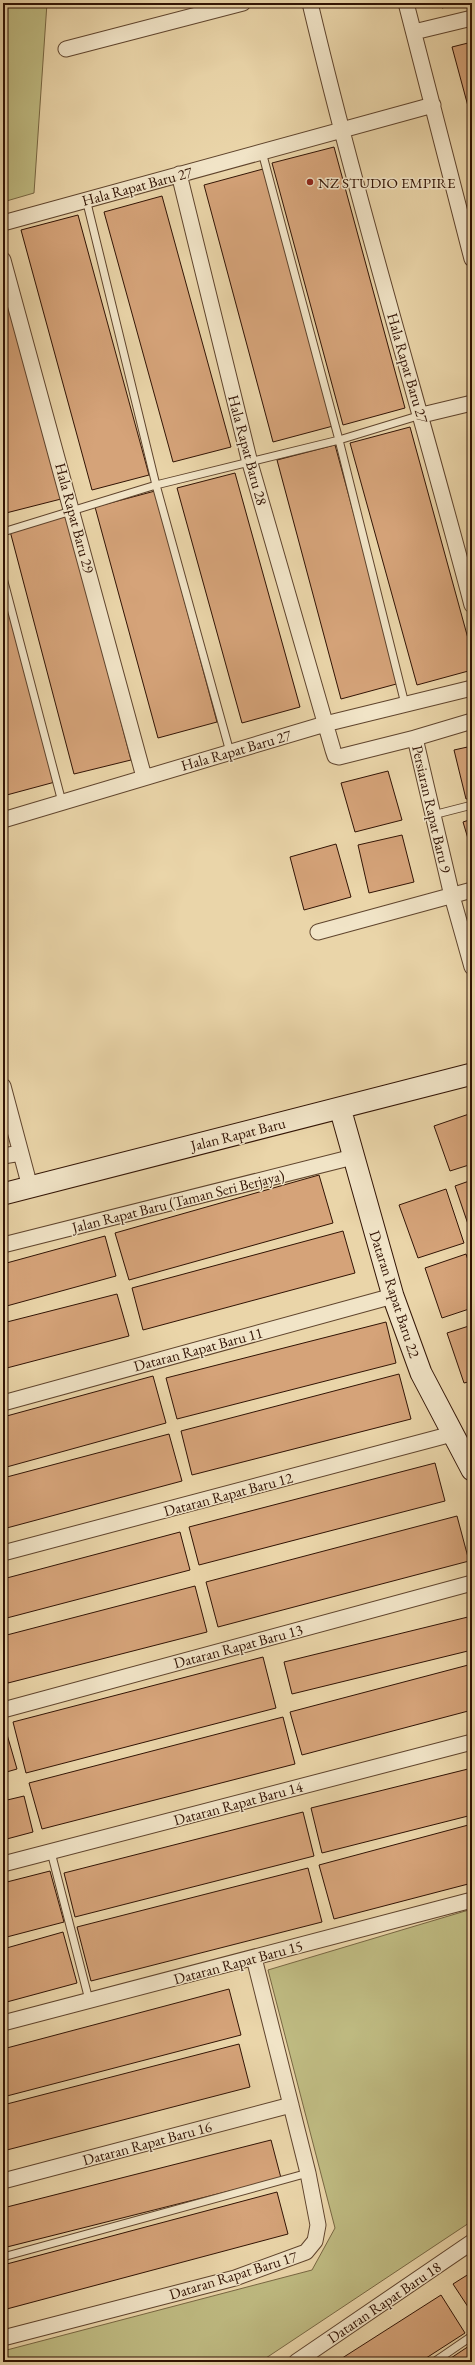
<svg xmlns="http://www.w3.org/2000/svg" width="475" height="2365" viewBox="0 0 475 2365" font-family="'EB Garamond',serif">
<rect width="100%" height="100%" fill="#ead5a9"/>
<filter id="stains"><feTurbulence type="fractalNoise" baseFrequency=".005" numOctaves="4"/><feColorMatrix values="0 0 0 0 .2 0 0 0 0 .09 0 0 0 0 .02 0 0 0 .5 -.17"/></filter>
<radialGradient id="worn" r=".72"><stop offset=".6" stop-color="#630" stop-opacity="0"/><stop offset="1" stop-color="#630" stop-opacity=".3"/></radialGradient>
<path fill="#bfbb82" stroke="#786743" d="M3,3H47L34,193L3,202Z
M472,1909V2221L260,2362H3V2351L312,2270L335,2228L268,1970Z"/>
<path fill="#d5a379" stroke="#311304" d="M440,3H460L442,8Z
M472,42V121L452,47Z
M334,147L405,408L343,425L272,163Z
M263,169L333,426L273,442L204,185Z
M162,196L231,447L173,462L104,212Z
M78,215L149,475L92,490L21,230Z
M3,276L61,499L6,513L3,502Z
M410,427L472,653V670L417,685L350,443Z
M335,445L400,683L341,699L277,460Z
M235,473L300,707L242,723L177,488Z
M155,491L217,722L158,738L95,507Z
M67,516L131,760L74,774L10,531Z
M3,591L55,782L3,796Z
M472,746V798L466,799L454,750Z
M388,771L402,820L355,832L341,783Z
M472,819V852L463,822Z
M402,835L414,882L369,893L358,845Z
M336,844L351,897L304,910L290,857Z
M472,1113V1164L450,1171L434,1126Z
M319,1175L333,1223L129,1280L115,1233Z
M472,1180V1229L470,1230L455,1186Z
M446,1189L464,1243L418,1258L399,1205Z
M343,1231L355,1273L143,1330L132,1288Z
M105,1236L116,1276L3,1307V1264Z
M466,1254L472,1272V1308L442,1318L425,1268Z
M117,1294L129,1336L3,1369V1323Z
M386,1322L396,1363L177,1419L166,1378Z
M472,1325V1381L464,1383L447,1333Z
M399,1374L411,1419L192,1475L181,1431Z
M153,1376L166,1423L3,1468V1417Z
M169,1434L182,1481L3,1529V1478Z
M435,1463L445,1501L199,1565L189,1527Z
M457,1516L469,1561L218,1627L206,1582Z
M180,1532L190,1570L3,1619V1579Z
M195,1586L207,1632L8,1683L3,1665V1636Z
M472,1616V1650L292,1694L284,1662Z
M263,1657L276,1708L26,1773L13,1722Z
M472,1664V1710L302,1755L290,1712Z
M283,1717L295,1764L42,1829L29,1783Z
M3,1731H6L17,1769L3,1773Z
M472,1768V1815L322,1853L311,1808Z
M24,1796L33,1832L3,1840V1801Z
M303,1812L314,1856L75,1917L64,1873Z
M472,1824V1883L334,1919L319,1865Z
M308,1868L322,1922L91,1981L77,1927Z
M50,1871L64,1922L3,1938V1883Z
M63,1932L77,1983L3,2003V1949Z
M229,1989L241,2035L3,2097V2049Z
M239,2044L250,2087L3,2151V2105Z
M271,2140L281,2178L3,2248V2208Z
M277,2192L288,2234L3,2310V2265Z
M472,2272V2313L453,2284Z
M441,2295L465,2333L420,2362H336Z
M472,2344V2362H445Z"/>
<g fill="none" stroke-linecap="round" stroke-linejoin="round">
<defs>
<path id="lane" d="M262,152L339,440L405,704
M86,199L156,485L230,752
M3,532L156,485L339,440L421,415
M3,578L62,802
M433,815L472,805
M51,1852L89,2000
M3,2257L308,2173
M434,2362L472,2336"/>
<path id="street" d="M310,3C358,205 419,404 472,605
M406,3L472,259
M414,32L472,18
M66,49L243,3
M179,174L250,463L333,750L335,756L339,757L415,738L452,896L472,967
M3,223L433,105
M3,260L144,777
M422,415L472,403
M415,738L472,721
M3,820L325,724L472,688
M318,932L472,890
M3,1086L30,1187
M3,1156L21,1153
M3,1245L353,1157
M3,1403L393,1296
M3,1553L452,1434
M3,1710L472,1583
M3,1864L472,1742
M3,2023L472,1900
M3,2181L291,2105
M3,2338L235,2278L306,2252L315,2241L318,2225L308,2173L254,1958
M296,2362L472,2242"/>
<path id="secondary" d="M340,1108L393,1296L421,1373L472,1470
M3,1194L472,1074"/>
</defs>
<use href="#lane" stroke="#5f442d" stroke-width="9"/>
<use href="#street" stroke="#5f442d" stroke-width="17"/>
<use href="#secondary" stroke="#311304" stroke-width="23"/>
<use href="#lane" stroke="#f1e4c7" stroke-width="7"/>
<use href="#street" stroke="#f1e4c7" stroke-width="15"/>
<use href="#secondary" stroke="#f1e4c7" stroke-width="21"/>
</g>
<circle fill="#8f2418" stroke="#f1e4c7" stroke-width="1.5" cx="310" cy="182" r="4"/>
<g text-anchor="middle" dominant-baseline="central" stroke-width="3" stroke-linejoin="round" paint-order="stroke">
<g font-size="15" fill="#311304" stroke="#f1e4c7" text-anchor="start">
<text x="318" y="182">NZ STUDIO EMPIRE</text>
</g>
<g font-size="15" fill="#311304" stroke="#f1e4c7">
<text transform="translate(137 186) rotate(-15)">Hala Rapat Baru 27</text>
<text transform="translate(408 368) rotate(74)">Hala Rapat Baru 27</text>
<text transform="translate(248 450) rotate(75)">Hala Rapat Baru 28</text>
<text transform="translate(75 518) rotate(75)">Hala Rapat Baru 29</text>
<text transform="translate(236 750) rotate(-16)">Hala Rapat Baru 27</text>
<text transform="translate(432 809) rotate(77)">Persiaran Rapat Baru 9</text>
<text transform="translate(238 1134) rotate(-14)">Jalan Rapat Baru</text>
<text transform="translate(178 1201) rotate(-14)">Jalan Rapat Baru (Taman Seri Berjaya)</text>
<text transform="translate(395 1294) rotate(72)">Dataran Rapat Baru 22</text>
<text transform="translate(198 1349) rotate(-15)">Dataran Rapat Baru 11</text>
<text transform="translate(228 1494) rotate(-15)">Dataran Rapat Baru 12</text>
<text transform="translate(238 1646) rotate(-15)">Dataran Rapat Baru 13</text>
<text transform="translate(238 1803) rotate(-15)">Dataran Rapat Baru 14</text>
<text transform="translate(238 1962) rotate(-15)">Dataran Rapat Baru 15</text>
<text transform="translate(147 2143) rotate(-15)">Dataran Rapat Baru 16</text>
<text transform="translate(233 2275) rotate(-17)">Dataran Rapat Baru 17</text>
<text transform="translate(384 2302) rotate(-34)">Dataran Rapat Baru 18</text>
</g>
</g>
<rect width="475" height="2365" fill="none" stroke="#ead5a9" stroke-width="16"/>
<rect x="4" y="4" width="467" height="2357" fill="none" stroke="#311304" stroke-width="2"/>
<rect x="8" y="8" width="459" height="2349" fill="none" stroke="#311304"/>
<rect width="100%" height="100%" filter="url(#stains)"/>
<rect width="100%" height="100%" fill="url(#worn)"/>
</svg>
